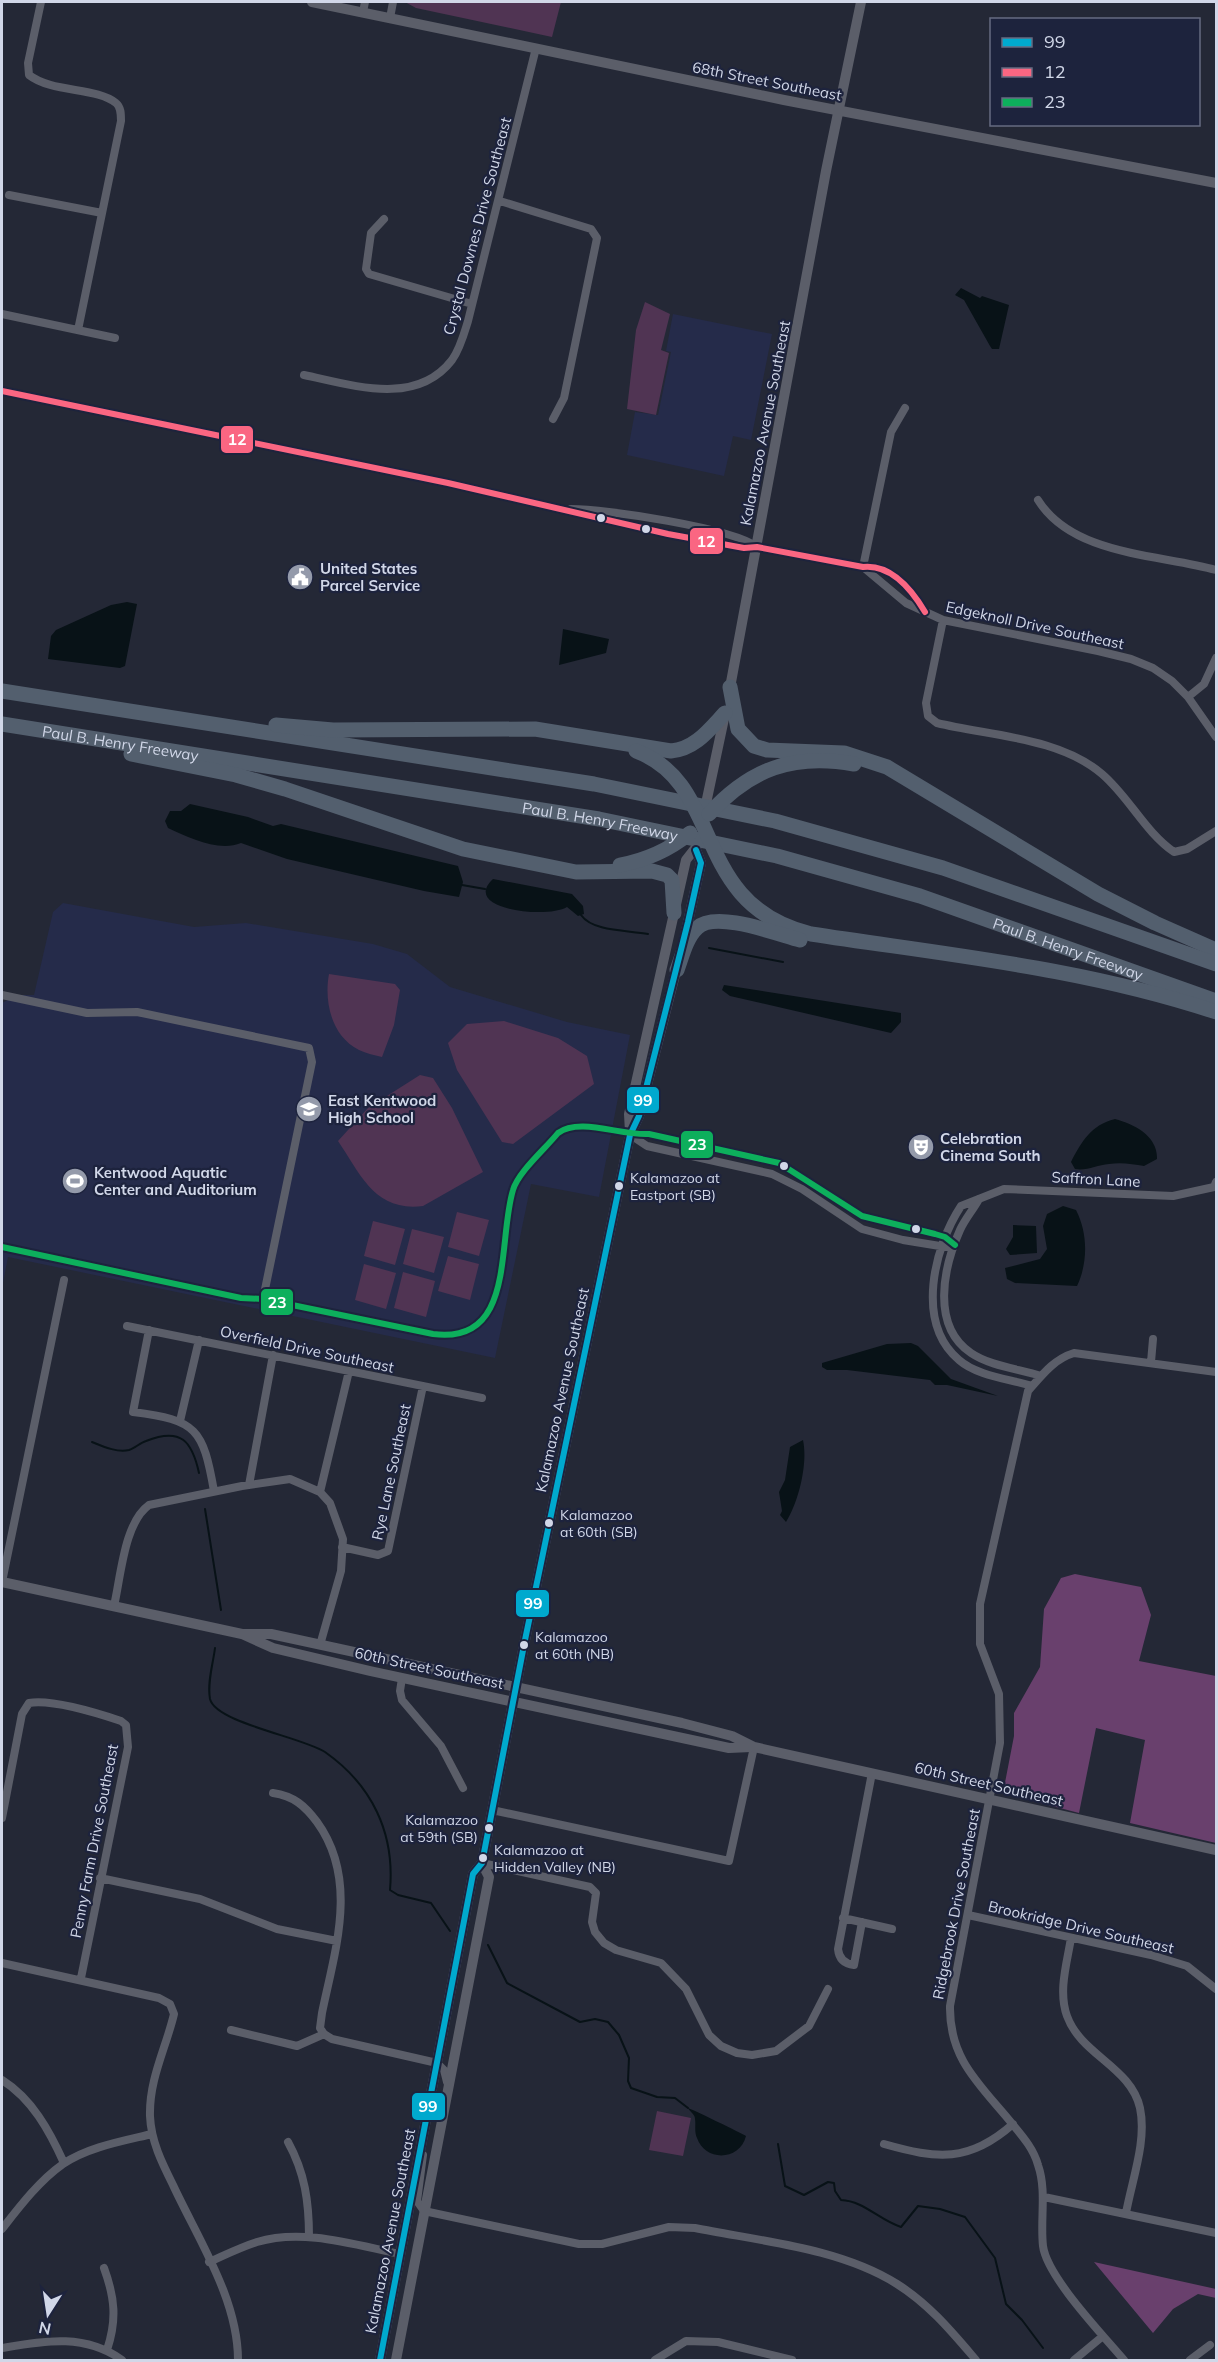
<svg xmlns="http://www.w3.org/2000/svg" width="1218" height="2362" viewBox="0 0 1218 2362" font-family="Mulish,sans-serif">
<rect width="100%" height="100%" fill="#242836"/>
<path fill="#252b4a" d="M673,314L772,334L751,440L733,436L724,476L627,455L635,412L658,415L671,352L666,351Z
M63,903L194,927L246,923L373,944L407,954L450,987L567,1022L630,1035L599,1197L531,1184L495,1358L8,1257L2,1288V1003L18,995H34L53,912Z"/>
<path fill="#503453" d="M405,2H561L552,37L416,8Z
M645,302L670,314L661,350L669,353L656,415L627,409L636,330Z
M329,974L395,984L400,990L394,1025L382,1057C374,1055 365,1053 359,1050C331,1036 324,1001 329,974Z
M504,1021L558,1038L587,1056L594,1084L513,1144L502,1142L457,1070L448,1043L467,1024Z
M420,1075L433,1078L452,1108L483,1172L423,1206C375,1212 361,1175 338,1141L368,1108Z
M457,1212L489,1220L479,1256L448,1247Z
M373,1221L405,1229L395,1265L364,1256Z
M412,1229L444,1237L434,1273L403,1264Z
M448,1256L479,1264L470,1300L438,1291Z
M364,1264L396,1273L386,1309L355,1300Z
M403,1272L435,1281L426,1317L394,1308Z
M657,2111L691,2118L683,2156L649,2150Z"/>
<path fill="#69406d" d="M1075,1574L1141,1587L1151,1615L1139,1661L1216,1676V1843L1130,1823L1145,1740L1096,1728L1079,1813L1003,1793L1014,1736V1713L1040,1667L1044,1609L1061,1578Z
M1094,2262L1216,2289V2298L1198,2294L1173,2309L1153,2333Z"/>
<path fill="#081217" d="M961,288L980,298L982,296L1009,305L999,349H992L990,346L964,300L955,295Z
M127,602L137,604L125,666L120,668L48,659L51,636L56,630L111,605Z
M563,629L609,639L606,653L559,665Z
M190,804L248,817L273,826L281,824L458,866L463,882L459,897L424,891L287,859L241,843C219,852 189,838 168,828L165,821L170,811H181Z
M493,879L572,894L583,906L584,914L578,916L567,907C548,919 460,910 493,879Z
M724,985L901,1013V1022L891,1033L730,996L722,990Z
M1115,1119C1134,1124 1158,1136 1157,1159L1144,1166C1133,1164 1121,1162 1109,1164C1097,1165 1087,1171 1075,1169L1071,1162C1082,1141 1091,1125 1115,1119Z
M1063,1206L1076,1210C1088,1233 1088,1263 1077,1286L1015,1283L1007,1279L1005,1268L1040,1259L1047,1249L1043,1226L1047,1214Z
M1013,1225L1036,1226L1037,1253L1010,1255L1006,1249L1013,1237Z
M911,1343L918,1346L951,1379L998,1396L947,1385H935L930,1380L847,1370H827L822,1367V1363L887,1344Z
M803,1440C808,1463 799,1501 786,1522L780,1515L782,1511L779,1492L785,1480L790,1447Z
M688,2108C692,2109 743,2134 746,2136C740,2161 705,2162 697,2138C694,2132 696,2125 695,2119C695,2114 690,2112 688,2108Z"/>
<g fill="none" stroke-linecap="round" stroke-linejoin="round">
<path stroke="#081217" stroke-width="2" d="M462,885L485,889
M581,915C593,932 628,930 648,934
M709,948L783,962
M92,1442C102,1446 117,1453 129,1450C135,1448 140,1443 146,1441C181,1427 192,1441 199,1473
M205,1509L221,1610
M215,1648C213,1664 207,1683 210,1699C216,1723 302,1737 325,1752C372,1785 395,1833 390,1890L398,1895L431,1903L450,1931
M488,1945L507,1983L580,2022L595,2019L608,2022L619,2035L629,2058L628,2081L631,2088L657,2097L675,2098L688,2108
M778,2144L785,2186L804,2195L828,2182L834,2183L835,2191L841,2200C864,2201 879,2220 901,2227L918,2206L940,2209L965,2217L995,2258L1006,2304L1022,2320L1043,2348"/>
<path stroke="#5b5e69" stroke-width="8" d="M41,2L28,63L29,75C52,93 97,87 116,103C121,107 121,114 121,121L78,330
M363,12L365,2
M390,18L393,2
M9,195L102,213
M500,201L591,229L597,238L564,398L553,419
M384,219L371,233L366,269L369,274L472,304
M2,314L115,338
M304,375C352,385 416,407 452,360C460,349 464,334 468,321L536,48
M2,391L448,483L668,534L744,548L757,547L863,567C891,564 912,590 925,612
M1038,500C1073,556 1159,554 1216,570
M571,509C605,509 733,528 757,547
M863,567L906,603L943,620L1098,651L1131,659L1153,668L1172,681L1188,697L1216,737
M863,567L891,432L905,408
M943,620L926,703L928,716L937,723C990,736 1059,737 1102,774C1129,797 1145,832 1174,852L1187,849L1216,831
M1188,697L1204,684L1216,658
M2,995L87,1013L137,1012L309,1048L312,1062L263,1299
M632,1136L647,1146L772,1174L802,1189L862,1229L903,1240L946,1247
M979,1199C973,1210 965,1219 960,1230C943,1268 931,1326 971,1353C990,1366 1019,1369 1041,1376
M2,1247L241,1298L263,1299L433,1334C516,1345 497,1243 513,1190C518,1172 546,1148 558,1133C580,1117 621,1136 649,1134L779,1163L862,1216L935,1234L945,1237L955,1245
M127,1326L482,1398
M149,1330L133,1412C197,1420 203,1429 214,1491
M1151,1362L1153,1339
M1032,1386C1010,1379 977,1376 959,1360C915,1323 934,1247 961,1206L1004,1189L1173,1196L1214,1187L1216,1182
M180,1421L199,1340
M249,1485L273,1355
M320,1492L349,1371
M342,1547L378,1555L388,1551L423,1386
M2,1582L64,1280
M114,1606C121,1576 124,1523 149,1505L242,1486L290,1479L320,1492L330,1503L343,1539L341,1571L320,1645
M402,1678L400,1691L402,1700L441,1746L463,1788
M273,1793C294,1796 305,1806 317,1822C359,1880 335,1950 322,2013L320,2028L324,2034
M492,1810L729,1861L754,1747
M2,1818L22,1714L29,1703C53,1699 97,1713 121,1721L126,1725L128,1747L81,1978
M482,1863L590,1887L596,1893L592,1922L595,1932L604,1943L616,1950L661,1963L686,1989L709,2035L721,2046L737,2053L752,2055L776,2051L809,2026L828,1989
M100,1878L200,1899L277,1929L337,1941
M968,1915L1151,1955L1187,1966L1216,1989
M843,1918L892,1929
M862,1922L854,1965C845,1964 839,1959 838,1949L872,1773
M1071,1938C1067,1963 1058,1991 1067,2016C1081,2055 1131,2067 1140,2108C1147,2141 1132,2180 1126,2213
M2,1963L159,1998L170,2004L174,2014C166,2048 149,2079 150,2116C151,2141 162,2163 173,2185C198,2239 238,2299 238,2360
M231,2030L297,2046L324,2034
M324,2034L332,2039L437,2063L444,2070L447,2082
M2,2080C32,2099 49,2130 64,2163
M288,2142C305,2173 309,2202 309,2237
M884,2144C937,2159 969,2163 1013,2124
M423,2155L417,2201L424,2211L579,2244H602L669,2227L695,2228C760,2241 840,2248 897,2284C929,2304 952,2332 976,2360
M1044,2197L1216,2233
M2,2229C20,2206 39,2181 63,2164C88,2147 123,2141 152,2134
M209,2262C225,2255 241,2247 257,2242C303,2228 355,2245 400,2254
M104,2268C115,2298 117,2320 107,2350
M2,2348C44,2341 84,2333 122,2360
M655,2360L686,2341L718,2342L792,2360
M1074,2360L1103,2336
M1124,2360C1103,2335 1047,2277 1043,2246C1040,2219 1047,2191 1038,2165C1034,2150 1024,2138 1014,2126C982,2086 949,2061 950,2006L1000,1743L999,1694L980,1644V1604L1028,1391C1042,1375 1054,1359 1074,1353L1216,1372
M1190,2360L1210,2345"/>
<path stroke="#5b5e69" stroke-width="10" d="M312,2L784,100L1216,183
M729,693L826,171L861,2
M704,813L725,714
M684,940L701,863L696,850
M630,1132L629,1114L686,860L697,846
M2,1582L242,1634L273,1648L370,1671L729,1748L751,1747
M242,1634H271L682,1723L732,1736L754,1747L1216,1850
M380,2360L473,1874L482,1863L525,1640L630,1135L639,1116L678,963
M396,2360L489,1877L482,1863"/>
<g stroke="#535f6e" stroke-width="15">
<path d="M730,687L738,729L754,746L767,750L844,753L887,767L1098,894L1155,923L1216,950"/>
<path d="M2,691L594,784L775,821L943,868L1216,964"/>
<path id="s1" d="M2,724L599,819L777,856L920,896L1216,1001"/>
<path d="M276,725L333,730L535,729L671,751C695,749 709,730 725,713"/>
<path d="M636,751C726,785 689,904 811,934C948,955 1084,968 1216,1012"/>
<path d="M131,754L236,775L285,789L463,849L576,872L652,871L667,875L672,880L674,913"/>
<path d="M709,814C750,769 793,753 854,764"/>
<path d="M620,865C647,860 669,850 690,833"/>
<path d="M677,970C682,957 686,938 697,928C715,910 777,934 800,940"/>
</g>
<defs>
<path id="bus-1" d="M380,2360L473,1874L482,1863L525,1640L630,1135L639,1116L688,922L701,863L696,850"/>
<path id="bus-2" d="M2,391L448,483L668,534L744,548L757,547L863,567C891,564 912,590 925,612"/>
<path id="bus-3" d="M2,1247L241,1298L263,1299L433,1334C516,1345 497,1243 513,1190C518,1172 546,1148 558,1133C580,1117 621,1136 649,1134L779,1163L862,1216L935,1234L945,1237L955,1245"/>
</defs>
<use href="#bus-1" stroke="#1d233d" stroke-width="10"/>
<use href="#bus-2" stroke="#1d233d" stroke-width="10"/>
<use href="#bus-3" stroke="#1d233d" stroke-width="10"/>
<use href="#bus-1" stroke="#00a9ce" stroke-width="6"/>
<use href="#bus-2" stroke="#fa6682" stroke-width="6"/>
<use href="#bus-3" stroke="#0daf5c" stroke-width="6"/>
</g>
<defs>
<symbol id="civic-disc" viewBox="-11 -11 22 22"><circle r="9.5" fill="#949aaa" stroke="#1d233d"/><path d="M-.6-6.5H3V-4.5H.6V-3L4-1V1h2V6H-6V1h2V-1L-.6-3ZM-1.2 2.5V6h2.4V2.5Z" fill="#fff"/></symbol>
<symbol id="school-disc" viewBox="-11 -11 22 22"><circle r="9.5" fill="#949aaa" stroke="#1d233d"/><path d="M0-5L7-2L0 1L-7-2ZM-4 1L0 2.5L4 1V4Q0 6-4 4Z" fill="#fff"/></symbol>
<symbol id="theatre-disc" viewBox="-11 -11 22 22"><circle r="9.5" fill="#949aaa" stroke="#1d233d"/><path d="M-5-5.5Q0-4 5-5.5V0Q5 5 0 6Q-5 5-5 0ZM-3.3-2.5H-1v1.5H-3.3ZM1-2.5H3.3v1.5H1ZM-2.8 1Q0 5.5 2.8 1Z" fill="#fff"/></symbol>
<symbol id="stadium-disc" viewBox="-11 -11 22 22"><circle r="9.5" fill="#949aaa" stroke="#1d233d"/><path d="M0-5a6.5 5 0 1 0 0 10a6.5 5 0 1 0 0-10ZM-3.5-1.8h7v3.6h-7Z" fill="#fff"/></symbol>
</defs>
<g fill-rule="evenodd">
<use href="#civic-disc" x="285" y="562" width="30" height="30"/>
<use href="#school-disc" x="294" y="1094" width="30" height="30"/>
<use href="#theatre-disc" x="906" y="1132" width="30" height="30"/>
<use href="#stadium-disc" x="60" y="1166" width="30" height="30"/>
</g>
<g fill="#d1d7e8" stroke="#1d233d" stroke-width="2">
<circle cx="601" cy="518" r="5"/>
<circle cx="646" cy="529" r="5"/>
<circle cx="784" cy="1166" r="5"/>
<circle cx="619" cy="1186" r="5"/>
<circle cx="916" cy="1229" r="5"/>
<circle cx="549" cy="1523" r="5"/>
<circle cx="524" cy="1645" r="5"/>
<circle cx="489" cy="1828" r="5"/>
<circle cx="483" cy="1858" r="5"/>
</g>
<g text-anchor="middle" dominant-baseline="central" stroke-width="4.5" stroke-linejoin="round" paint-order="stroke">
<g font-size="14" fill="#d1d7e8" stroke="#1d233d" text-anchor="start">
<text x="630" y="1178">Kalamazoo at<tspan x="630" dy="17">Eastport (SB)</tspan></text>
<text x="560" y="1515">Kalamazoo<tspan x="560" dy="17">at 60th (SB)</tspan></text>
<text x="535" y="1637">Kalamazoo<tspan x="535" dy="17">at 60th (NB)</tspan></text>
<text x="478" y="1820" text-anchor="end">Kalamazoo<tspan x="478" dy="17">at 59th (SB)</tspan></text>
<text x="494" y="1850">Kalamazoo at<tspan x="494" dy="17">Hidden Valley (NB)</tspan></text>
</g>
<g font-size="15" fill="#d1d7e8" stroke="#1d233d">
<text transform="translate(767 81) rotate(11)">68th Street Southeast</text>
<text transform="translate(477 226) rotate(-75)">Crystal Downes Drive Southeast</text>
<text transform="translate(765 423) rotate(-79)">Kalamazoo Avenue Southeast</text>
<text transform="translate(1035 625) rotate(12)">Edgeknoll Drive Southeast</text>
<text stroke="none"><textPath href="#s1" startOffset="120">Paul B. Henry Freeway</textPath></text>
<text stroke="none"><textPath href="#s1" startOffset="606">Paul B. Henry Freeway</textPath></text>
<text stroke="none"><textPath href="#s1" startOffset="1092">Paul B. Henry Freeway</textPath></text>
<text transform="translate(1096 1179) rotate(3)">Saffron Lane</text>
<text transform="translate(307 1349) rotate(12)">Overfield Drive Southeast</text>
<text transform="translate(562 1390) rotate(-78)">Kalamazoo Avenue Southeast</text>
<text transform="translate(391 1472) rotate(-78)">Rye Lane Southeast</text>
<text transform="translate(429 1668) rotate(12)">60th Street Southeast</text>
<text transform="translate(989 1784) rotate(13)">60th Street Southeast</text>
<text transform="translate(94 1841) rotate(-79)">Penny Farm Drive Southeast</text>
<text transform="translate(956 1904) rotate(-79)">Ridgebrook Drive Southeast</text>
<text transform="translate(1081 1927) rotate(13)">Brookridge Drive Southeast</text>
<text transform="translate(390 2231) rotate(-79)">Kalamazoo Avenue Southeast</text>
</g>
<g font-size="15" font-weight="bold" fill="#d1d7e8" stroke="#1d233d" text-anchor="start">
<text x="320" y="568">United States<tspan x="320" dy="17">Parcel Service</tspan></text>
<text x="328" y="1100">East Kentwood<tspan x="328" dy="17">High School</tspan></text>
<text x="940" y="1138">Celebration<tspan x="940" dy="17">Cinema South</tspan></text>
<text x="94" y="1172">Kentwood Aquatic<tspan x="94" dy="17">Center and Auditorium</tspan></text>
</g>
</g>
<g stroke="#1d233d" stroke-width="2">
<rect x="220" y="425" width="34" height="29" rx="6" fill="#fa6682"/>
<rect x="689" y="527" width="35" height="28" rx="6" fill="#fa6682"/>
<rect x="626" y="1086" width="34" height="28" rx="6" fill="#00a9ce"/>
<rect x="680" y="1130" width="34" height="29" rx="6" fill="#0daf5c"/>
<rect x="260" y="1288" width="34" height="28" rx="6" fill="#0daf5c"/>
<rect x="515" y="1589" width="35" height="29" rx="6" fill="#00a9ce"/>
<rect x="411" y="2092" width="35" height="29" rx="6" fill="#00a9ce"/>
</g>
<g font-size="16" text-anchor="middle" font-weight="bold" fill="#fff">
<text x="237" y="445">12</text>
<text x="706" y="547">12</text>
<text x="643" y="1106">99</text>
<text x="697" y="1150">23</text>
<text x="277" y="1308">23</text>
<text x="533" y="1609">99</text>
<text x="428" y="2112">99</text>
</g>
<rect width="1218" height="2362" fill="none" stroke="#d1d7e8" stroke-width="6"/>
<rect x="990" y="18" width="210" height="108" fill="#1d233d" stroke="#656b81" stroke-width="1.5"/>
<rect x="1002" y="38" width="30" height="9" fill="#00a9ce" stroke="#656b81" stroke-width="1.5"/>
<text x="1044" y="48" font-size="18" fill="#d1d7e8">99</text>
<rect x="1002" y="68" width="30" height="9" fill="#fa6682" stroke="#656b81" stroke-width="1.5"/>
<text x="1044" y="78" font-size="18" fill="#d1d7e8">12</text>
<rect x="1002" y="98" width="30" height="9" fill="#0daf5c" stroke="#656b81" stroke-width="1.5"/>
<text x="1044" y="108" font-size="18" fill="#d1d7e8">23</text>
<g transform="translate(48 2314) rotate(192)" stroke="#1d233d" stroke-width="4.5" paint-order="stroke">
<path d="M0-4.5L10 22L0 15L-10 22Z" fill="#d1d7e8"/>
<text y="-9" font-size="16" font-weight="bold" text-anchor="middle" fill="#d1d7e8">N</text>
</g>
</svg>
